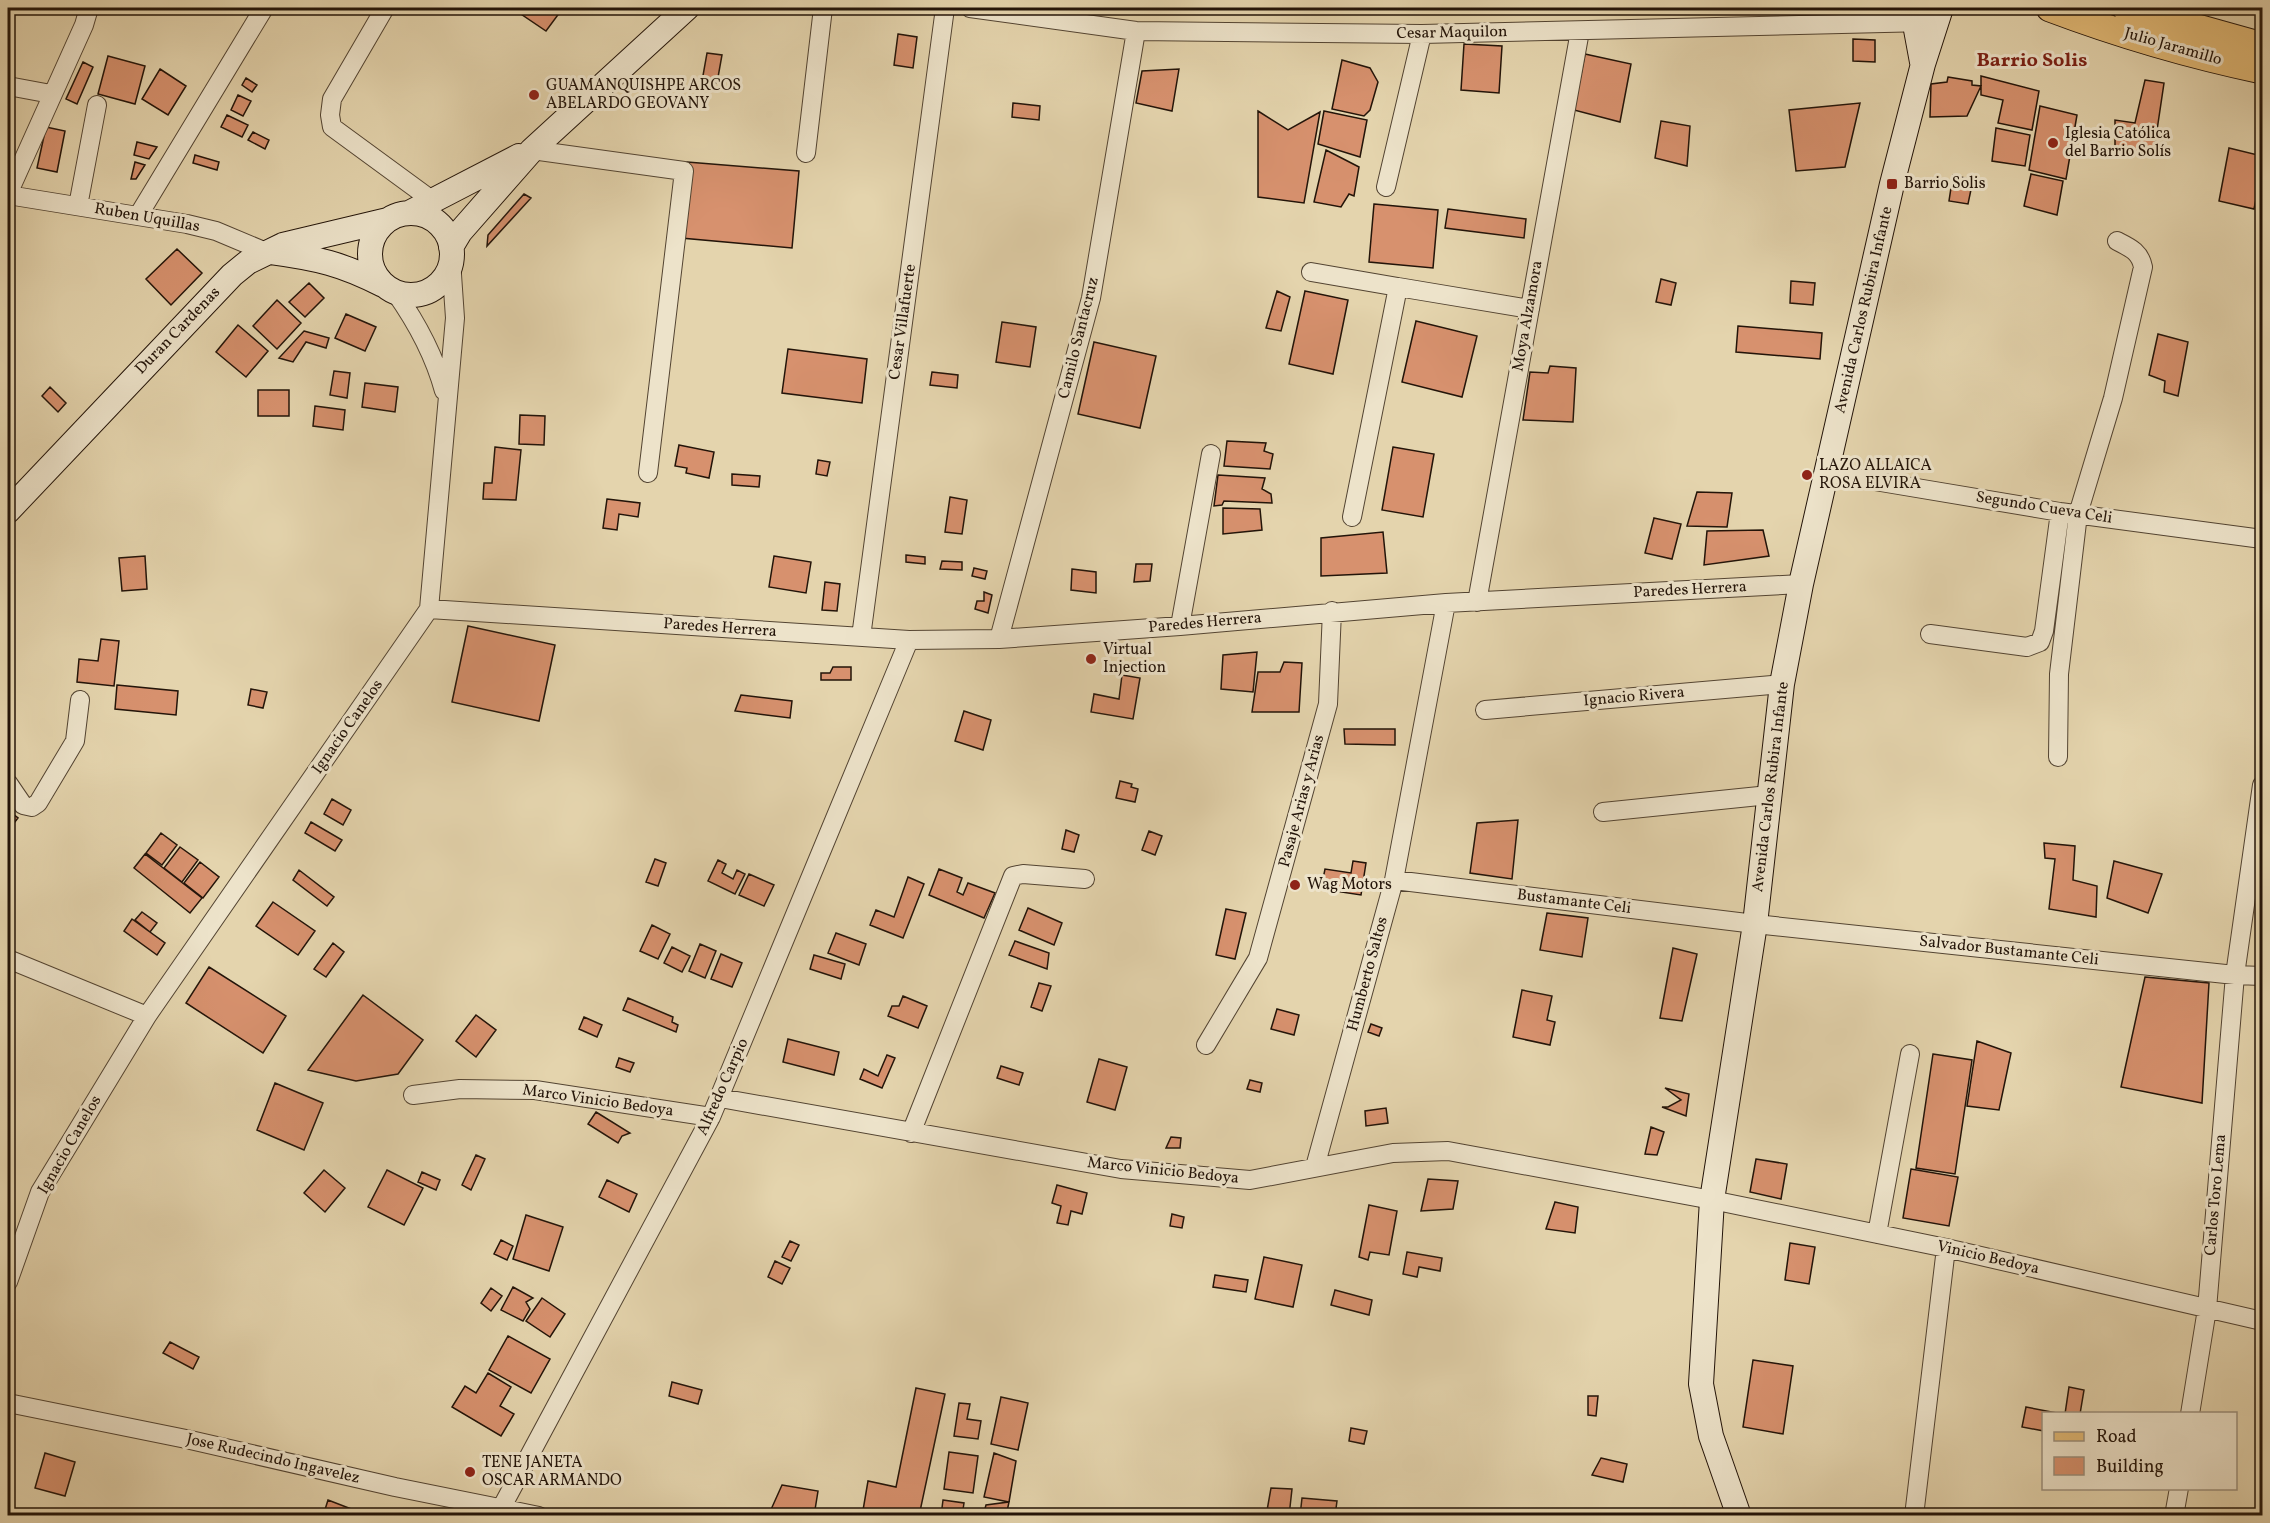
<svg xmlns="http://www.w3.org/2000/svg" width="2270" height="1523" viewBox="0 0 2270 1523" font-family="Vollkorn,serif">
<rect width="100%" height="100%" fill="#e4d4ad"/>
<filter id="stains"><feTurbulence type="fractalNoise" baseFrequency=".00333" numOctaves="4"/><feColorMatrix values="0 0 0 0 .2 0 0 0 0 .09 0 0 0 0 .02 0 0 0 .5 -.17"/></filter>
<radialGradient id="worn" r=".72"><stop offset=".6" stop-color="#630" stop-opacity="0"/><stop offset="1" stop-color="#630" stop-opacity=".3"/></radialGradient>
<path fill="#d7916e" stroke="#231409" stroke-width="1.5" d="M512,8H563L546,31Z
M898,34L917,37L913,68L894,65Z
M1853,39L1875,40V62L1853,61Z
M1464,44L1502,46L1499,93L1461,90Z
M707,53L722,55L717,83L702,81Z
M1585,54L1631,64L1620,122L1574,110Z
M108,56L145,66L135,104L98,94Z
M1342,60L1370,68L1378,82L1370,110L1364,116L1332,109Z
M83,62L93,67L77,104L66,99Z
M160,69L186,86L168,115L142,99Z
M1179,69L1172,111L1136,103L1142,71Z
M1981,76L2039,91L2032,130L1998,123L2003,100L1981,95Z
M1948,77L1972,81V85L1981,86L1967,116L1930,117L1931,84L1947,82Z
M246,78L257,85L252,92L242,85Z
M2145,80L2164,83L2153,157L2115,149V120L2135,123Z
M238,95L251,101L243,116L231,110Z
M1013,103L1040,106L1039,120L1012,117Z
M1860,103L1845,167L1796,171L1789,110Z
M2040,106L2077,115L2066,179L2029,170Z
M1258,111L1288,130L1320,112L1304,203L1258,197Z
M1324,111L1367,120L1360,157L1318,144Z
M227,115L248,125L242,137L221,127Z
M1661,121L1690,126L1687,166L1655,158Z
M46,127L65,131L57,172L37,168Z
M1996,128L2030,135L2025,166L1992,161Z
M253,132L269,140L265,149L248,140Z
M137,142L157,147L149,159L134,155Z
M2229,148L2262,156V170L2254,209L2219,201Z
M1326,150L1359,167L1354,196L1349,194L1341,207L1314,202Z
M195,155L219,162L217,170L193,163Z
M135,162L145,165L136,179H131Z
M687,162L799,171L792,248L681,238Z
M2031,174L2063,181L2057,215L2024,206Z
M1953,175L1973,180L1968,204L1949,201Z
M524,194L531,198L487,246L488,235Z
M1374,204L1438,210L1433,268L1369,262Z
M1448,209L1526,219L1524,238L1445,228Z
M177,249L202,273L171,305L146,279Z
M1661,279L1676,283L1671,305L1656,302Z
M1791,281L1815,283L1813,305L1790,303Z
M309,283L324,298L305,317L289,302Z
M1277,291L1290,297L1281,331L1266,328Z
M1305,291L1348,300L1333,374L1289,364Z
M277,300L301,323L277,349L253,326Z
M346,314L376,327L365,351L335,338Z
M1416,321L1477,336L1462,397L1402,382Z
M1002,322L1036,327L1030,367L996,362Z
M238,325L268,351L246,377L216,352Z
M1738,326L1822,333L1820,359L1736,352Z
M304,331L329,338L326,348L306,342L293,362L279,358Z
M2158,334L2188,342L2178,396L2164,392L2165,381L2149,375Z
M1094,342L1156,356L1140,428L1078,414Z
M788,349L867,359L862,403L782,393Z
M1550,366L1576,368L1573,422L1523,420L1530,372L1548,373Z
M334,371L350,373L347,398L330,395Z
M932,372L958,375L957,388L930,385Z
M365,383L398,387L395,412L362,407Z
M50,387L66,403L58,412L42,396Z
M258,390H289V416H258Z
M315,406L345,410L343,430L313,426Z
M520,415L545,416L544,445L519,444Z
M1227,441L1266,443L1264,451L1273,454L1270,469L1224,466Z
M679,445L714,452L709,478L686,473L687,468L675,466Z
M495,447L521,450L516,500L483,499L484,483H492Z
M1393,447L1434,454L1423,517L1382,510Z
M818,460L830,462L827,476L816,474Z
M732,474L760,476L759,487L732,485Z
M1218,475L1265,478L1262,489L1271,494L1272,503L1224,501L1222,505L1214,506Z
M1697,492L1732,493L1727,527L1687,526Z
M950,497L967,500L962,534L945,532Z
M607,499L640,503L638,517L619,514L617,530L603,528Z
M1223,508L1260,509L1262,530L1223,534Z
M1654,518L1681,524L1672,559L1645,553Z
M1763,530L1769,556L1704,565L1707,531Z
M1383,532L1387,573L1321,576V538Z
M906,555L925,557V564L906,562Z
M145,556L147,589L122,591L119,558Z
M774,556L811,562L806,593L769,587Z
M942,561L962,562V570L940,569Z
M1136,564H1152L1150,581L1134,582Z
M974,568L987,571L985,579L972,576Z
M1072,569L1096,572V593L1071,590Z
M825,582L840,584L837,611L822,610Z
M984,592L992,595L988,613L975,609L977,601H984Z
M468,626L555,645L539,721L452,702Z
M101,639L119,641L114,686L77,682L79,659L98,661Z
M1257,652L1253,692L1221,689L1223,655Z
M1284,662L1302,663L1299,712H1252L1258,672H1280Z
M833,667H851V680H821V673H830Z
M1122,675L1140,678L1133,719L1091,712L1094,694L1119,699Z
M117,685L178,691L176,715L115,709Z
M251,689L267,692L263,708L248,705Z
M741,695L792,701L790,718L735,711Z
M964,711L991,720L983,750L955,741Z
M1344,729H1395V745L1345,744Z
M1120,781L1132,784L1131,787L1138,789L1135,802L1116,798Z
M332,799L351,810L343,825L324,814Z
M8,810L18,818L8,831Z
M1518,820L1512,879L1470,873L1477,823Z
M311,822L342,840L335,851L305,833Z
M1066,830L1079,835L1074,852L1062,849Z
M1149,831L1162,836L1155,855L1142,850Z
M161,833L177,845L162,865L146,853Z
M2044,843L2075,846L2073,880L2097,886L2096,917L2049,909L2055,859L2045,858Z
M180,847L198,860L182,882L164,868Z
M145,854L202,898L190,913L134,868Z
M655,859L666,863L658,886L646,882Z
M718,860L726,864L722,873L733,879L737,870L745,874L735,894L708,881Z
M1353,861L1366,863L1361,895L1321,889L1325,869L1351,873Z
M2114,861L2162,874L2148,913L2107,898Z
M200,862L219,877L203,898L184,883Z
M939,869L962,878L957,892L963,895L968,883L995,893L984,918L929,895Z
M299,870L334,897L327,906L293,880Z
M749,874L774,885L764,906L739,895Z
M908,877L924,884L903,938L870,925L876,910L894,917Z
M273,902L315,931L298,955L256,926Z
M1028,908L1062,923L1054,945L1019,930Z
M1226,909L1246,913L1235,959L1216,955Z
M142,912L157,923L150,932L135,920Z
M1547,913L1588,918L1582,957L1540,950Z
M132,919L165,943L157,955L124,931Z
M652,925L670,934L658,959L640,951Z
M836,933L866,944L859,965L828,953Z
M1015,941L1049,953L1047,969L1009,955Z
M333,943L344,952L326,977L314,969Z
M700,944L716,951L705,978L689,971Z
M672,947L690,956L682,972L664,963Z
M1673,948L1697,954L1682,1021L1660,1018Z
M721,954L742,963L732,987L711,979Z
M814,955L845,964L841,979L810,969Z
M209,967L286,1016L263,1053L186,1003Z
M2145,977L2209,983L2202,1103L2121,1087Z
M1039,983L1051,986L1042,1011L1031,1007Z
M1522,990L1552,996L1547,1020L1555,1022L1550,1045L1513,1037Z
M363,995L423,1040L398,1074L356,1081L308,1070Z
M903,996L927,1006L918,1028L888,1016L892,1006H899Z
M628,998L673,1017L672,1022L678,1025L676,1032L623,1010Z
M1277,1009L1299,1015L1294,1035L1271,1029Z
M476,1015L496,1030L476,1057L456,1041Z
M584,1017L602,1025L597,1037L579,1029Z
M1371,1024L1382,1028L1379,1036L1368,1032Z
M788,1039L839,1052L834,1075L783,1062Z
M1977,1041L2011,1053L1999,1110L1967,1106Z
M1933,1054L1972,1060L1955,1174L1916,1168Z
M887,1055L895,1058L882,1088L860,1079L864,1069L878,1076Z
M619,1058L634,1063L630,1072L616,1067Z
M1099,1059L1127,1067L1115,1110L1087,1102Z
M1001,1066L1023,1073L1019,1085L997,1078Z
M1250,1080L1262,1083L1260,1092L1247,1089Z
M275,1083L323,1103L304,1150L257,1130Z
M1665,1088L1689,1094L1686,1116L1662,1107H1668L1681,1100Z
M1386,1108L1388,1123L1366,1126L1365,1111Z
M596,1112L630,1133L622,1136L618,1143L588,1124Z
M1651,1127L1664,1132L1657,1155L1645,1154Z
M1171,1137L1181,1138L1180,1148H1166Z
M476,1155L485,1159L471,1190L462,1185Z
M1756,1159L1787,1164L1781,1199L1750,1192Z
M1911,1169L1958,1177L1949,1226L1903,1218Z
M324,1170L345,1188L325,1212L304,1193Z
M387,1170L423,1188L404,1225L368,1207Z
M422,1172L440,1180L436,1190L418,1182Z
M1428,1179L1458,1181L1453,1209L1421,1211Z
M607,1180L637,1194L629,1212L599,1197Z
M1057,1185L1087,1193L1082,1214L1071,1211L1068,1225L1057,1223L1061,1206L1052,1203Z
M1555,1202L1578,1207L1575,1233L1546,1229Z
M1369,1205L1397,1211L1389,1255L1370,1252L1368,1260L1359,1257Z
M1172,1214L1184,1217L1182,1228L1170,1226Z
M526,1215L563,1227L549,1271L513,1259Z
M501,1240L513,1246L507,1260L494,1254Z
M790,1241L799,1245L791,1261L782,1257Z
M1790,1243L1815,1247L1809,1284L1785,1280Z
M1407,1252L1442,1258L1440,1271L1419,1267L1417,1277L1403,1274Z
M1264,1257L1302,1265L1293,1307L1255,1299Z
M775,1261L790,1268L782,1284L768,1277Z
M1215,1275L1248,1280L1246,1292L1213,1287Z
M513,1287L533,1298L526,1302L530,1309L523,1321L501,1310Z
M491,1288L502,1296L491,1311L481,1303Z
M1335,1290L1372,1300L1369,1315L1331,1305Z
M542,1298L565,1314L550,1337L526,1321Z
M508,1336L550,1359L531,1393L489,1370Z
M170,1342L199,1357L193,1369L163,1353Z
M1753,1360L1793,1366L1783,1434L1743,1427Z
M488,1373L511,1387L500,1406L514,1414L501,1436L452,1407L465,1386L476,1393Z
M672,1382L702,1390L698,1404L669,1396Z
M2069,1387L2084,1390L2080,1414H2065Z
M916,1388L945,1394L919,1516H862L868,1481L896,1487Z
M1588,1396H1598L1596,1416L1588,1415Z
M1001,1397L1028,1403L1018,1450L991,1444Z
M959,1403L970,1404L967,1419L981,1421L978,1439L954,1436Z
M2026,1407L2062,1414H2044V1431L2022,1427Z
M1351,1428L1367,1431L1364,1444L1349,1441Z
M949,1452L978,1456L973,1493L944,1489Z
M45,1453L75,1462L65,1496L35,1488Z
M994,1453L1016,1461L1009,1502L984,1497Z
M1601,1458L1627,1464L1623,1482L1592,1475Z
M782,1485L818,1491L814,1516L769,1514Z
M1271,1488L1292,1489L1289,1516H1266Z
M1302,1498L1337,1501L1335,1516H1300Z
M328,1500L367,1515V1516H323Z
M943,1500L964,1503L962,1516H941Z
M1009,1502L1006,1516H983L986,1505Z"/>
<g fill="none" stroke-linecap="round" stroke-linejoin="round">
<defs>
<path id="street" d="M385,8L332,99L330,115L332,127L433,201
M970,8L1136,31L1422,34L1927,22
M8,86L51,94
M532,150L684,171L648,473
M806,153L823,8
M1386,187L1422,34
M8,194L84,25L89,8
M8,195L187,224L216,231L266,252
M78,206L97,105
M138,216L264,8
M1311,272L1398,287
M395,292C417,323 434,354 444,391
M1827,473L2060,512L2262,539
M1352,517L1398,287L1530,309
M1477,602L1580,31
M429,609L909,640L999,639L1180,626L1446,603L1801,584
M1180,626L1211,454
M1930,634L2027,647L2040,642L2044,631L2060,512
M861,637L945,8
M999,639L1091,298L1136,31
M1485,710L1782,684
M2058,757L2059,674L2078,514L2113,398L2143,267C2140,252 2131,248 2117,241
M8,783L23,805L32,807L38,803L75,741L80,700
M1603,812L1769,795
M1394,880L1755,924L2235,975L2262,976
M8,959L147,1016
M1206,1045L1258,958L1328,704L1332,611
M413,1095L460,1089L535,1090L711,1117
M720,1098L1121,1169L1250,1180L1393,1153L1448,1151L1712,1200L1946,1248L2262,1321
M911,1133L1013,876L1023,874L1085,879
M1315,1167L1394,880L1446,603
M1877,1234L1910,1054
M8,1282L40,1192L147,1016L429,609L455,318L451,260
M8,1403L186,1439L395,1487L539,1516
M2190,1414L2207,1309L2235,975L2262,785
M497,1516L711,1117L909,640
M1914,1516L1946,1248
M2174,1516L2179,1488"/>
<path id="secondary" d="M1912,8L1922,62
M409,213L519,156
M370 254a41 41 0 1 1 82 0a41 41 0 1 1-82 0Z
M451,247L460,232L532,150L687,8
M271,252C316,258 343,264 383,285
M8,511L232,275L248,262L283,245L388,220
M1739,1516L1711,1436L1701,1384L1712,1200L1755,924L1782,684L1801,584L1892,184L1923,64L1941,8"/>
<path id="primary" d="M2050,8C2119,34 2191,55 2262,70
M2126,8L2262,46"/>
</defs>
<use href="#street" stroke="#534432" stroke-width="20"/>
<use href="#secondary" stroke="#231409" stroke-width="26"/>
<use href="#primary" stroke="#231409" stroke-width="29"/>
<use href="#street" stroke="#ede3ca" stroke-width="18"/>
<use href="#secondary" stroke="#ede3ca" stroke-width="24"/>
<use href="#primary" stroke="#e2ba76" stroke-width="27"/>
</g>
<g fill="#8f2418" stroke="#ede3ca" stroke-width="2">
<circle cx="534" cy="95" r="6"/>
<circle cx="2053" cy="143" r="6"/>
<rect x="1886" y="178" width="12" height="12" rx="3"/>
<circle cx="1807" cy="475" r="6"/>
<circle cx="1091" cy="659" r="6"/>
<circle cx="1295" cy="885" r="6"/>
<circle cx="470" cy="1472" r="6"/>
</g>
<g text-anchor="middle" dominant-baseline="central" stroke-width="6" stroke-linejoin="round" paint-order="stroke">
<g font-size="16" fill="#231409" stroke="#ede3ca">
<text transform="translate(1452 33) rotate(-1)">Cesar Maquilon</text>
<text transform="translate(2173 47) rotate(16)">Julio Jaramillo</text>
<text transform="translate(147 218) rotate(10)">Ruben Uquillas</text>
<text transform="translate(1864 310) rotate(-77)">Avenida Carlos Rubira Infante</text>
<text transform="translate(1528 316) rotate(-80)">Moya Alzamora</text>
<text transform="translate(903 322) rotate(-82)">Cesar Villafuerte</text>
<text transform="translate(178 331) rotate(-46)">Duran Cardenas</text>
<text transform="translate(1079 338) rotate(-76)">Camilo Santacruz</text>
<text transform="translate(2044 508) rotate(9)">Segundo Cueva Celi</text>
<text transform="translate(1690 590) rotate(-3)">Paredes Herrera</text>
<text transform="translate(1205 623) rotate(-5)">Paredes Herrera</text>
<text transform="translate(720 628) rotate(4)">Paredes Herrera</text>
<text transform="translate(1634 697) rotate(-5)">Ignacio Rivera</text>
<text transform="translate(348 727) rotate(-55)">Ignacio Canelos</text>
<text transform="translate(1771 787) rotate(-83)">Avenida Carlos Rubira Infante</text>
<text transform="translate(1302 801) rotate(-75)">Pasaje Arias y Arias</text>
<text transform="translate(1574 902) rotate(7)">Bustamante Celi</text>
<text transform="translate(2009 951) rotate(6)">Salvador Bustamante Celi</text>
<text transform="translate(1368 974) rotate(-75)">Humberto Saltos</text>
<text transform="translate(723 1087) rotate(-66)">Alfredo Carpio</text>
<text transform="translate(598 1101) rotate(8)">Marco Vinicio Bedoya</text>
<text transform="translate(70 1145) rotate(-60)">Ignacio Canelos</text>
<text transform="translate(1163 1171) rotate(6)">Marco Vinicio Bedoya</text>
<text transform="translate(2216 1195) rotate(-85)">Carlos Toro Lema</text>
<text transform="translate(1988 1258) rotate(13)">Vinicio Bedoya</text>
<text transform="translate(273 1459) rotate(13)">Jose Rudecindo Ingavelez</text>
</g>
<g font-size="16" fill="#231409" stroke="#ede3ca" text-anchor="start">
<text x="546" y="86">GUAMANQUISHPE ARCOS<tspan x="546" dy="18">ABELARDO GEOVANY</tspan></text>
<text x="2065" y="134">Iglesia Católica<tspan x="2065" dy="18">del Barrio Solís</tspan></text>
<text x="1904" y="184">Barrio Solis</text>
<text x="1819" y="466">LAZO ALLAICA<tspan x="1819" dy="18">ROSA ELVIRA</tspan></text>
<text x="1103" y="650">Virtual<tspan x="1103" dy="18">Injection</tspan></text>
<text x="1307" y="885">Wag Motors</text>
<text x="482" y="1463">TENE JANETA<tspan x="482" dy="18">OSCAR ARMANDO</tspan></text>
</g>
<g font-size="20" font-weight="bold" fill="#7a1f14" stroke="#ede3ca">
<text x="2032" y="61">Barrio Solis</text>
</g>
</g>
<rect width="2270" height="1523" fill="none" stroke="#e4d4ad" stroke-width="30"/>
<rect x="9" y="9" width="2252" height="1505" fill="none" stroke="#231409" stroke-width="3"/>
<rect x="15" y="15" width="2240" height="1493" fill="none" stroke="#231409" stroke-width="1.5"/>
<rect x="2042" y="1412" width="195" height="78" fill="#ede3ca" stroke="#9c907d" stroke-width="1.5"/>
<rect x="2054" y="1432" width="30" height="9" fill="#e2ba76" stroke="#9c907d" stroke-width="1.5"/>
<text x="2096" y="1442" font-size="18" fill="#231409">Road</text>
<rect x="2054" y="1457" width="30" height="18" fill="#d7916e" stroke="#9c907d" stroke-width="1.5"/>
<text x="2096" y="1472" font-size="18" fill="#231409">Building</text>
<rect width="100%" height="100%" filter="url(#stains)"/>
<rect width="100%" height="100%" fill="url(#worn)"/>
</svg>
